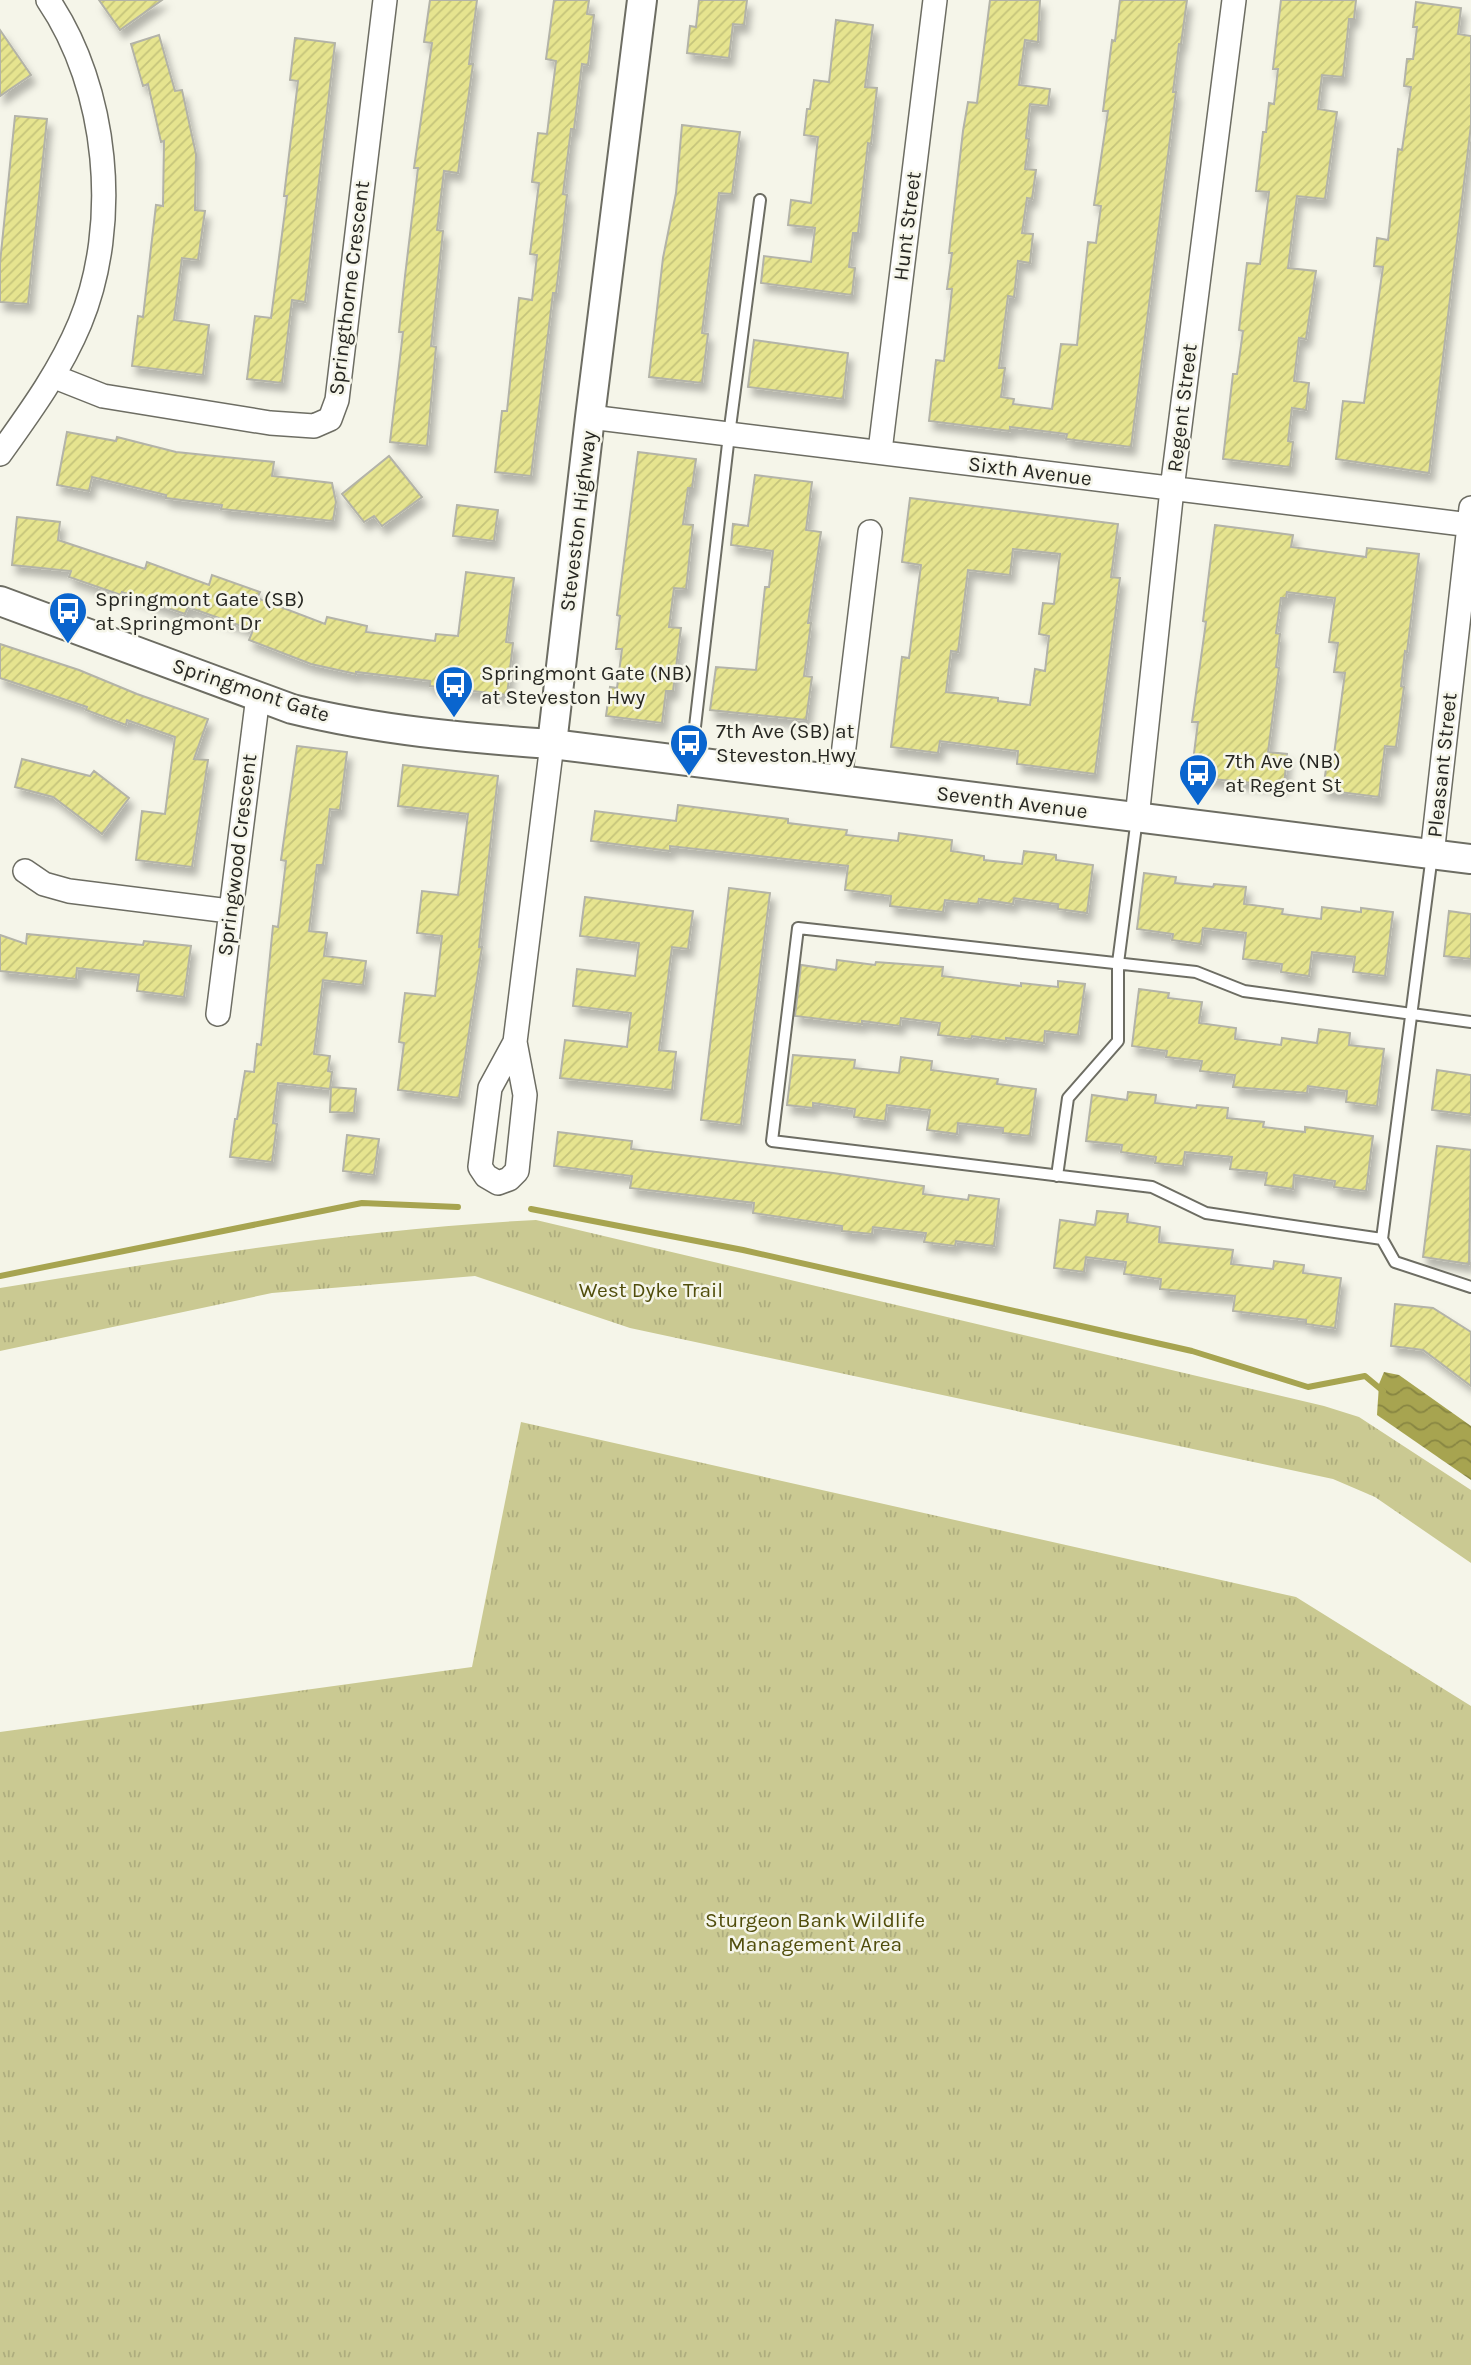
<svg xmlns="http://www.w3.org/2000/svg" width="1471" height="2365" viewBox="0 0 1471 2365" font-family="Karla,sans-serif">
<defs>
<pattern id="park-tufts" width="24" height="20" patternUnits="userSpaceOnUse" patternTransform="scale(1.75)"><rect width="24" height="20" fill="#cac992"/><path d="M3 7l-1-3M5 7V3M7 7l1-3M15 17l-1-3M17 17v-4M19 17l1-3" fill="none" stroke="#aead7e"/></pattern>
<pattern id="water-waves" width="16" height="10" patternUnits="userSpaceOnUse" patternTransform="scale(1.75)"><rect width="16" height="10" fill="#a7a450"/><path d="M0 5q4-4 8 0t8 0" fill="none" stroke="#888642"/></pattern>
<pattern id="building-hatch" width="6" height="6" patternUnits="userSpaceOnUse" patternTransform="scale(1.75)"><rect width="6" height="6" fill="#e6e48f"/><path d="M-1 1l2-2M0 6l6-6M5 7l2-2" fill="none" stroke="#c5c47b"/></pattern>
<filter id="shadow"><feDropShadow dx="4.5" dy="8" stdDeviation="3.5" flood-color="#0004"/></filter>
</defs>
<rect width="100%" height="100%" fill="#f5f5e9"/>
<path fill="url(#park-tufts)" d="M536,1220L1324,1406L1359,1417L1471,1490V1563L1375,1497L1333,1479L630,1328L475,1276L272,1293L0,1351V1288C178,1259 355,1229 536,1220Z
M521,1422L1296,1597L1471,1706V2365H0V1732L472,1667Z"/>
<path fill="url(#water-waves)" d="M1384,1372L1399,1375L1471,1426V1480L1377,1415L1379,1384Z"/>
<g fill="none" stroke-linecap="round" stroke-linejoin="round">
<path stroke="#a7a450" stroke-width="6" d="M531,1209L743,1250L1192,1351L1308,1387L1365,1376L1383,1391
M0,1276L362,1203L458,1207"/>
</g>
<path fill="url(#building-hatch)" stroke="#b3b3a8" stroke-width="2" fill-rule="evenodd" filter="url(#shadow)" d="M99,0H162L120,30Z
M430,0H477L469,64H473L458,173L444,171L437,230L443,231L431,346L436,347L427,446L390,442L403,332H399L405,276L418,168H414L432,43L424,42Z
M554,0H589L587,14L594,15L588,65L582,64L574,129H571L563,194L567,195L561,251L556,293H553L531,476L495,472L502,411H507L519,298L532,300L537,255L530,254L539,183L532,182L538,133L547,134L556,61L546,59Z
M699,0H747L744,25L733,24L729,58L687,53L690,26L696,27Z
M990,0H1040L1038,42L1025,40L1019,85L1050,89L1048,106L1030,104L1026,138L1029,139L1025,169L1036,170L1032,199L1027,198L1022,233L1033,234L1030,263L1018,261L1014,297L1008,296L999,368H1005L1001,397L1014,399L1013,404L1052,409L1061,344L1077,345L1088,242L1096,243L1101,206L1094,205L1108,111H1103L1112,40L1115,41L1120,0H1187L1181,44H1179L1173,92H1176L1131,447L1066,439L1067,434L1010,427V431L929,421L936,360L944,361L952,289H947L952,253H949L963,131L968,102L977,103Z
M1281,0H1356L1354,19H1349L1343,77L1322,75L1318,109L1337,112L1325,199L1297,196L1288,268L1316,271L1306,339L1299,338L1294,381L1309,383L1306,410L1292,408L1288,441L1293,442L1290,467L1223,459L1233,374H1237L1243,331L1239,330L1247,263L1260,264L1269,192L1256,191L1263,132H1266L1269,103L1274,104L1278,69H1273Z
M1416,2L1461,8L1458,34L1471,36V125L1429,473L1336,459L1343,401L1364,403L1383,267L1374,266L1377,238L1388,240L1398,149L1402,150L1411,87L1404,86L1407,59H1413L1417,27H1413Z
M836,20L873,25L865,87L877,88L871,144L868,143L858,233H853L849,267L855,268L852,295L761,283L764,256L811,262L815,228L788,225L791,200L811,203L818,137L804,135L807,109H810L814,80L829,82Z
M0,30L31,75L0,96Z
M159,35L175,91L182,90L196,154L195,210L205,211L198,260L182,258L174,320L209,325L203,375L132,366L138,316L143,317L156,205L163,206L164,141L161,142L148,84L143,86L131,44Z
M295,38L335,43L305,302L292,300L282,383L247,379L255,316L271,318L287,196H284L298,81L290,80Z
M15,116L47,119L28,304L0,302V263Z
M682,125L740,132L732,194L719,193L702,333L708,334L702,383L649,377L663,258L676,193Z
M754,340L848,353L843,399L748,387Z
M67,432L116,441L117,437L176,452L274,462L272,476L332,483L336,502L333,521L221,509L222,505L166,498V495L92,477L89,491L57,485Z
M638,452L696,459L692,488H688L683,524L693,525L686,589L674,588L669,627L681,628L673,691H666L662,723L606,716L610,687L617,688L622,649H616L620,616L617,615Z
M389,456L422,497L382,526L374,516L364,522L342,494Z
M755,475L812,482L806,530L821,532L808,623H811L804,676L812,677L806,720L710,710L716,667L756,670L765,587H769L773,551L731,545L733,524L748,526Z
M910,498L1118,524L1111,577L1120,578L1095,774L1017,764L1018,751L940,741L938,753L891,747L902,657L909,658L921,565L902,562ZM1013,549L1060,554L1054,604L1043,603L1039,634L1049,636L1045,671L1035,669L1030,705L998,701V698L946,692L951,651L958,652L968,570L1010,575Z
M457,505L498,510L494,541L453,536Z
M17,517L60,522L58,540L145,569L147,562L209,585L212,575L260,592L257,598L325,624L327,617L367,626L366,632L435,641L436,634L458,636L466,572L514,578L506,642L513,643L507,695L430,686V681L356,672V674L311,664L249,640L253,630L188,607L185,614L122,592L121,595L69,577L71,571L12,565Z
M1215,525L1293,535L1291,547L1366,557L1367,548L1419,554L1407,652L1405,651L1401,686L1404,687L1396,747L1385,746L1379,797L1323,790L1327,762H1333L1345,673L1334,672L1338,643L1329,642L1335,598L1287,592L1286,598H1281L1276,633L1280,634L1276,667L1279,668L1268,752L1287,754L1284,786L1191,777L1198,722H1192L1206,622L1203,621Z
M0,644L79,670L137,694L208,719L194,759L208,760L192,867L136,860L142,811L165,814L175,737L127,720L126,725L86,710L87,707L0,678Z
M297,746L347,752L340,810L330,809L323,865H317L309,931L327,933L324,956L366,961L363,985L323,980L314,1054L330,1056L328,1071L332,1072L330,1089L278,1083L273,1123L277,1124L272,1162L230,1157L235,1119H237L245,1071L254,1072L257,1044L261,1045L273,926L278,927L286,861L281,860Z
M22,759L90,776L94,771L129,798L102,834L53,797L15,787Z
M403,765L498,776L479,947H482L459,1098L398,1090L404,1043L399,1042L405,993L435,996L442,936L417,933L422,891L458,895L468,814L398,806Z
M678,805L788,819V823L847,830L846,835L898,841L899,833L952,840L951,851L984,856V860L1022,864L1024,851L1056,855V860L1093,865L1087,913L1058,909V904L1014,898L1013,904L979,899L978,904L945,900L943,912L890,906L891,896L845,890L848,866L670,846V851L591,841L595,811L676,821Z
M1144,873L1176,877L1175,883L1213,887L1214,884L1246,887L1244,904L1283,909L1282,914L1321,919L1322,907L1361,912V908L1393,912L1385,976L1353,972L1355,957L1312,952L1309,976L1281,972L1282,964L1243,959L1246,933L1203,928L1201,944L1172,940L1173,934L1137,929Z
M729,888L770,893L741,1125L701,1120Z
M585,897L693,911L688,949L672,947L659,1050L676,1052L672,1090L560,1078L565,1040L627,1047L631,1013L573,1006L577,969L635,976L639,943L580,936Z
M1449,911L1471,914V959L1444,956Z
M27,934L143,945L144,941L191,946L184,997L137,991L139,975L77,968L76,979L0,971V935L26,944Z
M837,960L875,965L876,962L943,967L942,976L1021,986V983L1058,987V981L1085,984L1078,1035L1045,1031L1044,1043L1006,1038V1041L972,1036L971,1039L938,1035L940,1023L901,1018L900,1026L862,1021V1024L795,1016L801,965L836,970Z
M1139,989L1169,993L1168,998L1202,1002L1199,1023L1236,1028L1235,1039L1281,1045L1282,1038L1317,1043L1319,1029L1350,1033L1349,1045L1384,1049L1377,1106L1346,1102L1347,1091L1308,1086L1307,1093L1233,1087L1235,1075L1200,1071L1202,1061L1166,1057L1167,1051L1132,1046Z
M793,1055L855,1060L854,1068L899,1073L901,1057L932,1061L931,1070L998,1079L997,1084L1036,1089L1030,1136L1003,1133V1128L958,1123L957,1134L927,1130L930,1110L887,1105L885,1121L854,1117L855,1109L813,1103V1108L787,1105Z
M1437,1070L1471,1075V1115L1432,1110Z
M331,1087L356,1089L354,1113L330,1112Z
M1128,1092L1156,1095L1155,1103L1196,1108L1197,1105L1228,1108L1227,1118L1264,1122L1263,1127L1305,1132V1127L1373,1136L1366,1191L1334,1187L1335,1181L1294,1175L1293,1189L1265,1185L1267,1173L1230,1169L1232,1157L1185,1152L1183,1166L1155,1163L1156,1157L1121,1152L1122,1145L1086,1141L1092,1095L1127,1100Z
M558,1132L632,1141L631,1149L833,1173L924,1186L923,1194L968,1200L969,1195L999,1199L994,1246L956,1241L955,1246L924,1242L926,1233L873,1227L872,1234L842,1231V1226L753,1213L754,1203L630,1188L632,1176L554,1166Z
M347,1135L379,1139L374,1175L343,1171Z
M1437,1146L1471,1150L1469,1264L1423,1257Z
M1097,1211L1128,1214L1127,1222L1160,1227L1159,1242L1233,1250L1231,1264L1273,1269L1274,1261L1304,1265L1303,1273L1341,1278L1335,1328L1306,1324V1320L1233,1311L1235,1296L1160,1289L1161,1279L1124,1274L1126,1262L1086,1257L1084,1272L1054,1268L1060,1220L1095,1225Z
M1395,1304L1433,1308L1471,1332V1386L1423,1350L1391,1346Z"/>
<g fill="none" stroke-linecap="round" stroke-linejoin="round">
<defs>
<path id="service" d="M691,761L729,435L760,200
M1432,855L1382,1239L1395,1262L1471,1287
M1057,1176L1068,1098L1118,1041V963L1137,818
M1382,1239L1206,1213L1152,1187L772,1141L798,928L1196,972L1244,991L1471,1022"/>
<path id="minor" d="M55,377L103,396L270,423L314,426L330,419L337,400L385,0
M590,417L1471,525
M880,451L935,0
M0,454C30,412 60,371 80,323C121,224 108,88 48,0
M840,780L870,532
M1137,818L1172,489L1234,0
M1432,855L1471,508
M25,871L44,884L69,891L229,911
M218,1014L258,696
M515,1042L490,1088L480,1167L486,1176L498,1183L509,1179L517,1171L525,1095L515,1042L552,744"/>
<path id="tertiary" d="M0,601L292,709C377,730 466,738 552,744L1471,859
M552,744L590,417L642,0"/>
</defs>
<use href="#service" stroke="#6d6d63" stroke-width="14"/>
<use href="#minor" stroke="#6d6d63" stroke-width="26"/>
<use href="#tertiary" stroke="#6d6d63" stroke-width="32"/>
<use href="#service" stroke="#fff" stroke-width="10"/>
<use href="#minor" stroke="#fff" stroke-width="23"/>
<use href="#tertiary" stroke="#fff" stroke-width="28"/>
</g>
<defs>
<symbol id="bus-pin" viewBox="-11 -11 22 30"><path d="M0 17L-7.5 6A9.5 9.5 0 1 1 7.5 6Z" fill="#0a65ce" stroke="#f5f5e9"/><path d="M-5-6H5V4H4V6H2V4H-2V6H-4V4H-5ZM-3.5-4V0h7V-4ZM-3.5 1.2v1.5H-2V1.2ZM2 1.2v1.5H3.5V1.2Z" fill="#fff"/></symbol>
</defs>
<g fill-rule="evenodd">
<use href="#bus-pin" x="46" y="589" width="44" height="60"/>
<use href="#bus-pin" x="432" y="663" width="44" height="60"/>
<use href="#bus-pin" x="667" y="721" width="44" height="60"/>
<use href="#bus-pin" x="1176" y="751" width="44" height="60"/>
</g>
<g text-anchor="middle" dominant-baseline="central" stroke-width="5" stroke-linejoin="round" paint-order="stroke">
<g font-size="21" fill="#272722" stroke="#f5f5e9">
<text transform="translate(907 226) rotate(-83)">Hunt Street</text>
<text transform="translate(349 288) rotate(-83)">Springthorne Crescent</text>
<text transform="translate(1182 408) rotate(-83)">Regent Street</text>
<text transform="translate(1030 471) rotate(7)">Sixth Avenue</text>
<text transform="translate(578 521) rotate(-83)">Steveston Highway</text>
<text transform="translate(251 690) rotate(18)">Springmont Gate</text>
<text transform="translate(1442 765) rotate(-84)">Pleasant Street</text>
<text transform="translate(1012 802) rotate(7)">Seventh Avenue</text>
<text transform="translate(237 855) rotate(-83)">Springwood Crescent</text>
</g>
<g font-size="21" fill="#272722" stroke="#f5f5e9" text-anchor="start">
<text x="95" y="599">Springmont Gate (SB)<tspan x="95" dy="24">at Springmont Dr</tspan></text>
<text x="481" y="673">Springmont Gate (NB)<tspan x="481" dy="24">at Steveston Hwy</tspan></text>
<text x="716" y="731">7th Ave (SB) at<tspan x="716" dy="24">Steveston Hwy</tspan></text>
<text x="1225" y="761">7th Ave (NB)<tspan x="1225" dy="24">at Regent St</tspan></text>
</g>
<g font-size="21" fill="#504d0b" stroke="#f5f5e9">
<text x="651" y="1290">West Dyke Trail</text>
<text x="815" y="1920">Sturgeon Bank Wildlife<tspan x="815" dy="24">Management Area</tspan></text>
</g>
</g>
</svg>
